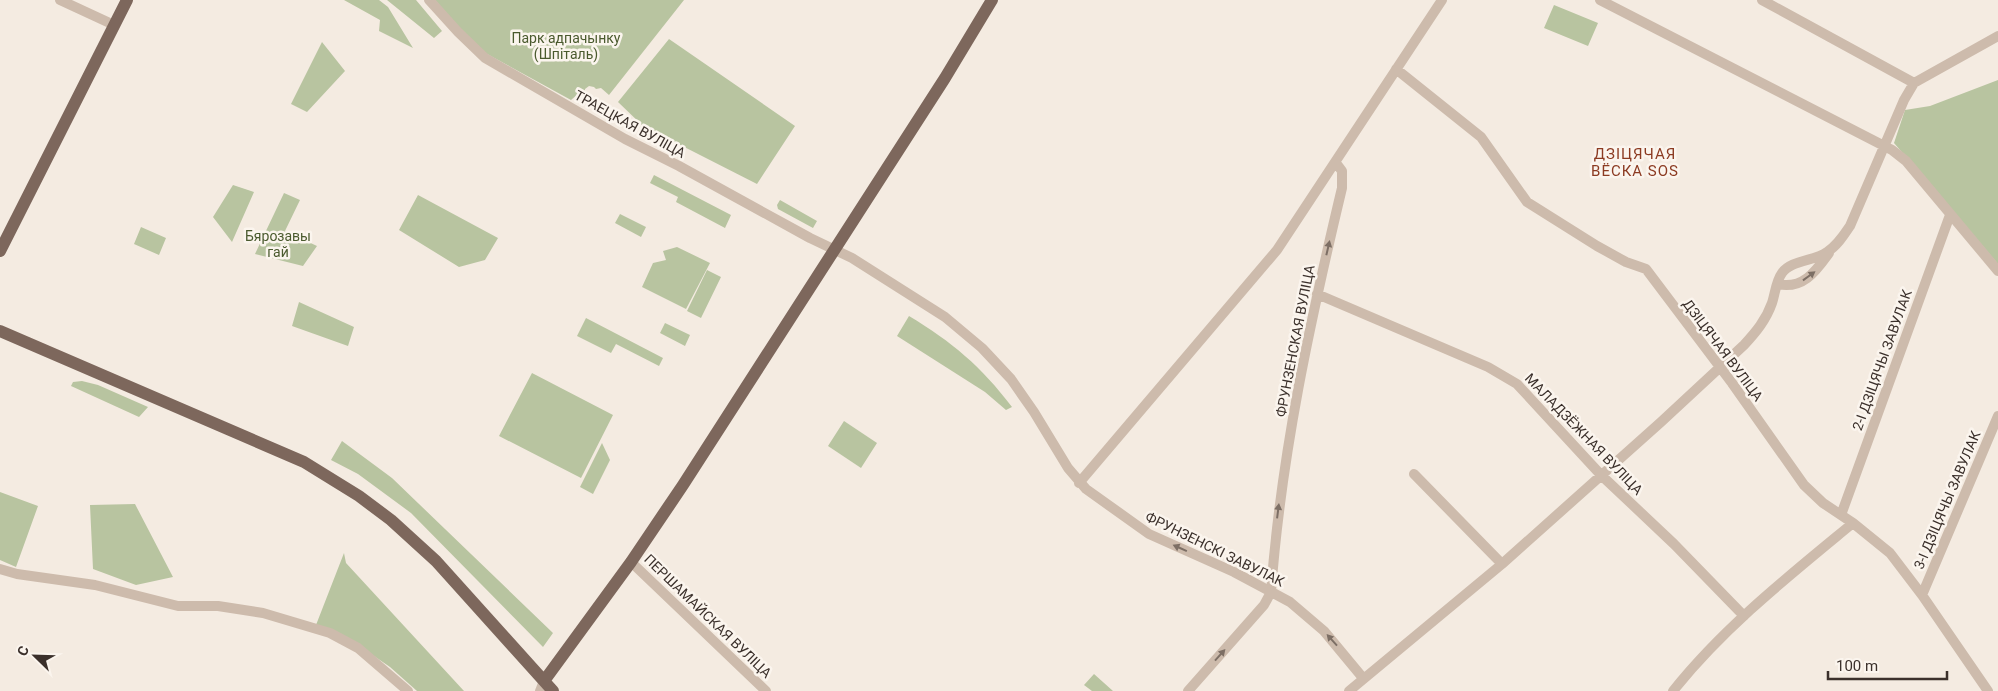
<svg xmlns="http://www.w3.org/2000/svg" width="1998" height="691" viewBox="0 0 1998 691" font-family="Roboto,sans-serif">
<rect width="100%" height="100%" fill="#f4ebe1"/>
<path fill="#b8c4a0" d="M344,0H379L388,7L413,48L379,31L380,20Z
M387,0H416L442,31L434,38Z
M435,0H684L609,95L601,88L596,89L594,87L589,86L585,89V94L579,93L571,100L487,54L474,45Z
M1554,5L1598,23L1588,46L1544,28Z
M669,39L795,126L757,184L643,126L618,102Z
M322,42L345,71L307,112L291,104Z
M1998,80V264L1894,143L1905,110L1930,106Z
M654,175L731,215L725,228L676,202L678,197L650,183Z
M233,185L254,192L232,242L213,217Z
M284,193L300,200L285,231L317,246L303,266L255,254Z
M418,195L498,238L485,260L459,267L399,230Z
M780,200L817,221L813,228L778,209L777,205Z
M620,214L646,227L641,237L615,223Z
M141,227L166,238L159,255L134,244Z
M677,247L710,263L686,309L642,287L653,263L666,260L663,251Z
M707,270L721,277L701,318L687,311Z
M299,302L354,327L348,346L292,326Z
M909,316C952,342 981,366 1012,407L1006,410L985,392L897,336Z
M586,318L663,358L659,366L616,344L611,353L577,336Z
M665,323L690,335L685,346L660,333Z
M532,373L613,415L581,478L499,436Z
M82,381L98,385L148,407L139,417L71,386L73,382Z
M844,421L877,443L861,468L828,446Z
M342,441L392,478L553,633L543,647L411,513L358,474L331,460Z
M602,443L610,460L593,494L580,487Z
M0,492L38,506L16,567L0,560Z
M135,504L173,577L136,585L93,569L90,505Z
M344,553L346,563L464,691H417L390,667L355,643L316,625Z
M1094,674L1113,691H1092L1084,685Z"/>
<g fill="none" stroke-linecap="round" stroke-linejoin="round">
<path stroke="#cdbbac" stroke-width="10" d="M60,0L114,25
M429,0L458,32L485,58L625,139L679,166L810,238L852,258L945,317L982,348L1011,379L1034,412L1068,468L1086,489L1149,534L1234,572L1290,602L1324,631L1363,678
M1600,0L1892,150L1906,161L1998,271
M1762,0L1914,83
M1396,69L1481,137L1527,202L1597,246L1626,262L1646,269L1732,383L1804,485L1823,503L1853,523L1890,553L1922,595L1988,691
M1777,284C1803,290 1816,271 1829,253
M1317,294L1488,367L1517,384L1601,475L1674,544L1744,616
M1414,474L1502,564
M1079,483L1277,250L1442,0
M1841,515L1950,215
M631,562L766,691
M0,569L17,574L95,585L178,606H218L263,613L330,633L358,648L408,691
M1922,595L1998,416
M540,691L544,681
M1188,691L1264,605L1271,592C1281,455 1310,322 1342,188V171L1336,163
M1349,691L1502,564L1661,422L1744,345C1756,332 1766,320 1772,303C1775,294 1776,281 1782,273C1791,260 1815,261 1827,252C1837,246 1844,235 1850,226L1904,100L1914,83L1998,36
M1673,691C1724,627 1790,575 1853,523"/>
<path stroke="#7d675c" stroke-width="12" d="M0,251L127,0
M0,331L304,462L359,496L391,520L436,561L553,691
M544,681L631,562L683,485L945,78L992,0"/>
</g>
<defs><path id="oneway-solid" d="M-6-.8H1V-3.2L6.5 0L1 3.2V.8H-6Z" transform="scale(1.25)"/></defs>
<g fill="#7d6f65">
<use href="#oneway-solid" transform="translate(1328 248) rotate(-77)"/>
<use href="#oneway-solid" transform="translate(1809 276) rotate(-36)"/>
<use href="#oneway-solid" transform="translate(1278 511) rotate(-83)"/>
<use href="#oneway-solid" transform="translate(1180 548) rotate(-156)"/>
<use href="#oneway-solid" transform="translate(1332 640) rotate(-132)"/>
<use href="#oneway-solid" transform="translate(1220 655) rotate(-48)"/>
</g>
<g text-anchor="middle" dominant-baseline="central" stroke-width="5" stroke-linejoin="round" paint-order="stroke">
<g font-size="14" fill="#4a5a2e" stroke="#fbf5ee">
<text x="566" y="38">Парк адпачынку<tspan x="566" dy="16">(Шпіталь)</tspan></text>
<text x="278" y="236">Бярозавы<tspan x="278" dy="16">гай</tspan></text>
</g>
<g font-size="14" fill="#3b302b" stroke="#fbf5ee">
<text transform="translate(630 124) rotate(29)">ТРАЕЦКАЯ ВУЛІЦА</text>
<text transform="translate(1295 341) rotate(-79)">ФРУНЗЕНСКАЯ ВУЛІЦА</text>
<text transform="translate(1723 350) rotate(53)">ДЗІЦЯЧАЯ ВУЛІЦА</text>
<text transform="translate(1882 360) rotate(-70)">2-І ДЗІЦЯЧЫ ЗАВУЛАК</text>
<text transform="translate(1584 434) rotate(46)">МАЛАДЗЁЖНАЯ ВУЛІЦА</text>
<text transform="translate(1947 500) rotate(-67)">3-І ДЗІЦЯЧЫ ЗАВУЛАК</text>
<text transform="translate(1215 549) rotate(26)">ФРУНЗЕНСКІ ЗАВУЛАК</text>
<text transform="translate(708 616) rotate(44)">ПЕРШАМАЙСКАЯ ВУЛІЦА</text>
</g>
<g font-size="15" letter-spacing="1" fill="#8c3b22" stroke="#fbf5ee">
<text x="1635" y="154">ДЗІЦЯЧАЯ<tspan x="1635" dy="17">ВЁСКА SOS</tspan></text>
</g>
</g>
<g transform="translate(35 656) rotate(293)" stroke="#fbf5ee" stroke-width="4" paint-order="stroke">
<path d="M0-4L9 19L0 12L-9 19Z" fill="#3b302b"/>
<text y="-8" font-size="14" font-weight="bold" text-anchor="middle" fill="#3b302b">С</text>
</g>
<path d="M1828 671v8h119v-8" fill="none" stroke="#3b302b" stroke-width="2.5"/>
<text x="1836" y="671" font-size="15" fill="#3b302b" stroke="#fbf5ee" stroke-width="4" paint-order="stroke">100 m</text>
</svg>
